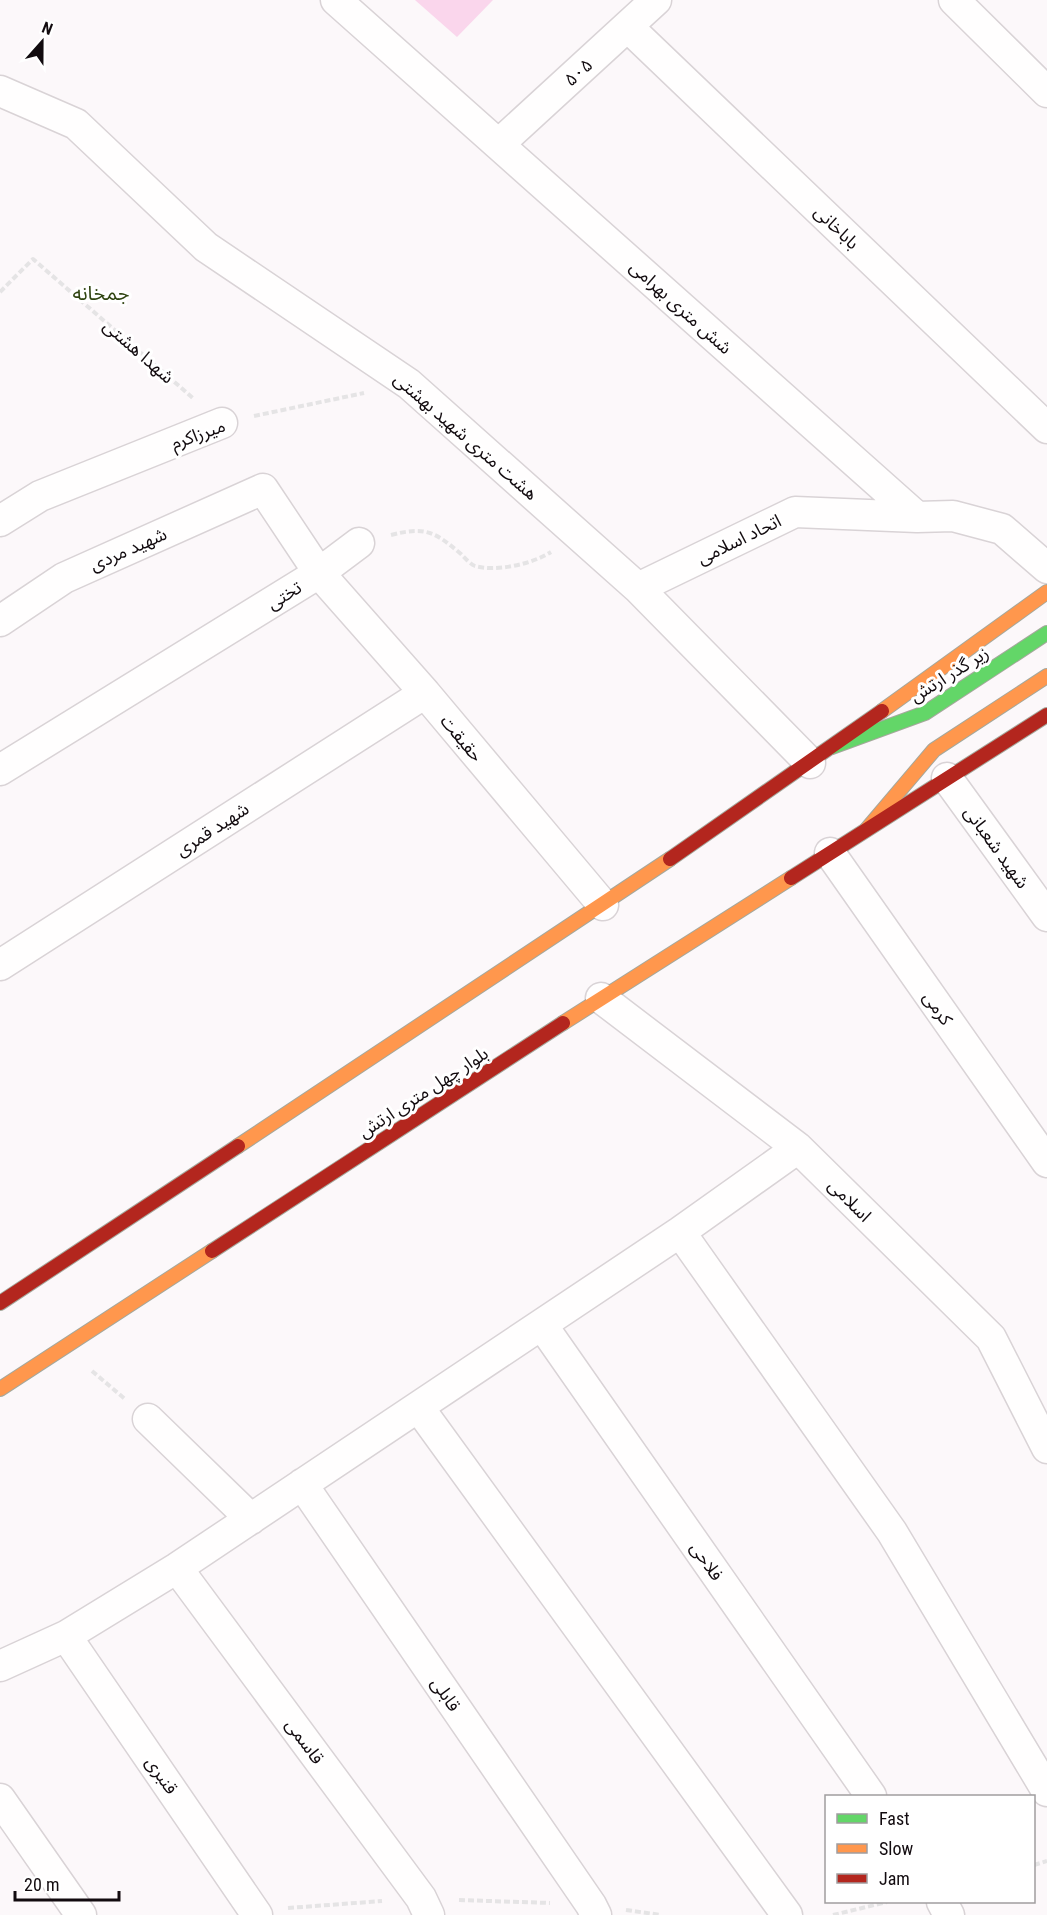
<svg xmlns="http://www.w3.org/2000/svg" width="1047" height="1915" viewBox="0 0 1047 1915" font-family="'Roboto Condensed','Noto Sans Arabic',sans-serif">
<rect width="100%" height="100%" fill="#fcf8fa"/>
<path fill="#fad6ec" d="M415,0H493L457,37Z"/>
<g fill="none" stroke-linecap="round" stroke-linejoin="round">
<defs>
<path id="street" d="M336,0L917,517L953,516L1002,529L1047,568
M954,0L1047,92
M628,27L1047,428
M0,91L76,124L206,247L409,384L638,588L810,763
M499,144L656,0
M0,521L40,496L222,423
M638,588L795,512L917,517
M0,621L64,578L263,489L319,573L425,693L603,905
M0,770L319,573L359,543
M947,778L1047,916
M830,853L1047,1162
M0,965L425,693
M601,998L798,1148L991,1338L1047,1448
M680,1232L892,1532L1047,1791
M542,1325L871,1796
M419,1408L787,1915
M148,1419L251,1519
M302,1484L591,1905L596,1915
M177,1568L421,1898L429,1915
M66,1636L257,1915
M0,1666L66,1636L177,1568L680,1232L798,1148
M0,1799L81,1915
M942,1902L949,1915"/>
<path id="fast" d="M832,747L925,713L1047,633"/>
<path id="slow" d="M882,711L1047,592
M867,829L934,750L1047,676
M563,1023L791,878
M238,1146L670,859
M0,1389L212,1251"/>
<path id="jam" d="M670,859L882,711
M791,878L1047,715
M212,1251L563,1023
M0,1303L238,1146"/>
</defs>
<use href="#street" stroke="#d9d3d6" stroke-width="33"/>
<use href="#fast" stroke="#a5a89c" stroke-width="16"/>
<use href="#slow" stroke="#a5a89c" stroke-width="16"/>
<use href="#jam" stroke="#a5a89c" stroke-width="16"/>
<path stroke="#e5e4e5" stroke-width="4" stroke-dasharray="6 3" stroke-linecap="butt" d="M0,292L33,259L194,399
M254,416L364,393
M391,535C426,526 435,532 461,554C465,558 470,564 475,566C497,572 532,564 551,552
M92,1371L125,1399
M1034,1865L1047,1861
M459,1900L550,1903
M288,1908L382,1901
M626,1910L661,1915
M833,1915L887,1902"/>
<use href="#street" stroke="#fffefe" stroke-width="30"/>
<use href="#fast" stroke="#63d668" stroke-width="14"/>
<use href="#slow" stroke="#ff974d" stroke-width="14"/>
<use href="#jam" stroke="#b3261e" stroke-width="14"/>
</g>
<g text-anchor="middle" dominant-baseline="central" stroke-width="6" stroke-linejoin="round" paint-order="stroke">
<g font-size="18" fill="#120b0f" stroke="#fff">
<text transform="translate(578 72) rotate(-42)">۵۰۵</text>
<text transform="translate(837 227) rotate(44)">باباخانی</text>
<text transform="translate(681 307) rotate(42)">شش متری بهرامی</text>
<text transform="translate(139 351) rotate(41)">شهدا هشتی</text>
<text transform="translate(198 434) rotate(-20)">میرزاکرم</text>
<text transform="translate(466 436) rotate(41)">هشت متری شهید بهشتی</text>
<text transform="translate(739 539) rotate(-26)">اتحاد اسلامی</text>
<text transform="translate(128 549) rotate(-24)">شهید مردی</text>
<text transform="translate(284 595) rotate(-32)">تختی</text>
<text transform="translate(949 674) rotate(-32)">زیر گذر ارتش</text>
<text transform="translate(462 738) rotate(50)">حقیقت</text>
<text transform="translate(212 829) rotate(-33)">شهید قمری</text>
<text transform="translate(997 847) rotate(54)">شهید شعبانی</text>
<text transform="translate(938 1008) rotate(55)">کرمی</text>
<text transform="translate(423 1092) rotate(-33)">بلوار چهل متری ارتش</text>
<text transform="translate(850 1200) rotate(45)">اسلامی</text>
<text transform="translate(707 1561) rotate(55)">فلاحی</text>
<text transform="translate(446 1694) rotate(56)">قابلی</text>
<text transform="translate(305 1741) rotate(54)">قاسمی</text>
<text transform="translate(162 1775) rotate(55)">قنبری</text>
</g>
<g font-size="20" fill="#304512" stroke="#fff">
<text x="101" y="293">جمخانه</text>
</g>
</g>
<rect x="825" y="1795" width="210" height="108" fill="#ffffff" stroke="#a09d9f" stroke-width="1.5"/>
<rect x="837" y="1814" width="30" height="9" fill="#63d668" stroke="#a09d9f" stroke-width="1.5"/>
<text x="879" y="1825" font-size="18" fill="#120b0f">Fast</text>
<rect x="837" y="1844" width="30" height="9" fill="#ff974d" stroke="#a09d9f" stroke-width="1.5"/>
<text x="879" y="1855" font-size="18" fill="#120b0f">Slow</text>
<rect x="837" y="1874" width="30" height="9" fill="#b3261e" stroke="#a09d9f" stroke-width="1.5"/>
<text x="879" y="1885" font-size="18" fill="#120b0f">Jam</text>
<g transform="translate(42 42) rotate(21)" stroke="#ffffff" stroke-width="4.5" paint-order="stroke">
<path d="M0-4.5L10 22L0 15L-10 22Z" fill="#120b0f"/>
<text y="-9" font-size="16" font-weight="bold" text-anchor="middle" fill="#120b0f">N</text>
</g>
<path d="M15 1891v9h104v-9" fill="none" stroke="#120b0f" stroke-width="3"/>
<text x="24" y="1891" font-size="18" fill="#120b0f" stroke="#ffffff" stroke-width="4.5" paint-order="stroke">20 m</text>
</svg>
